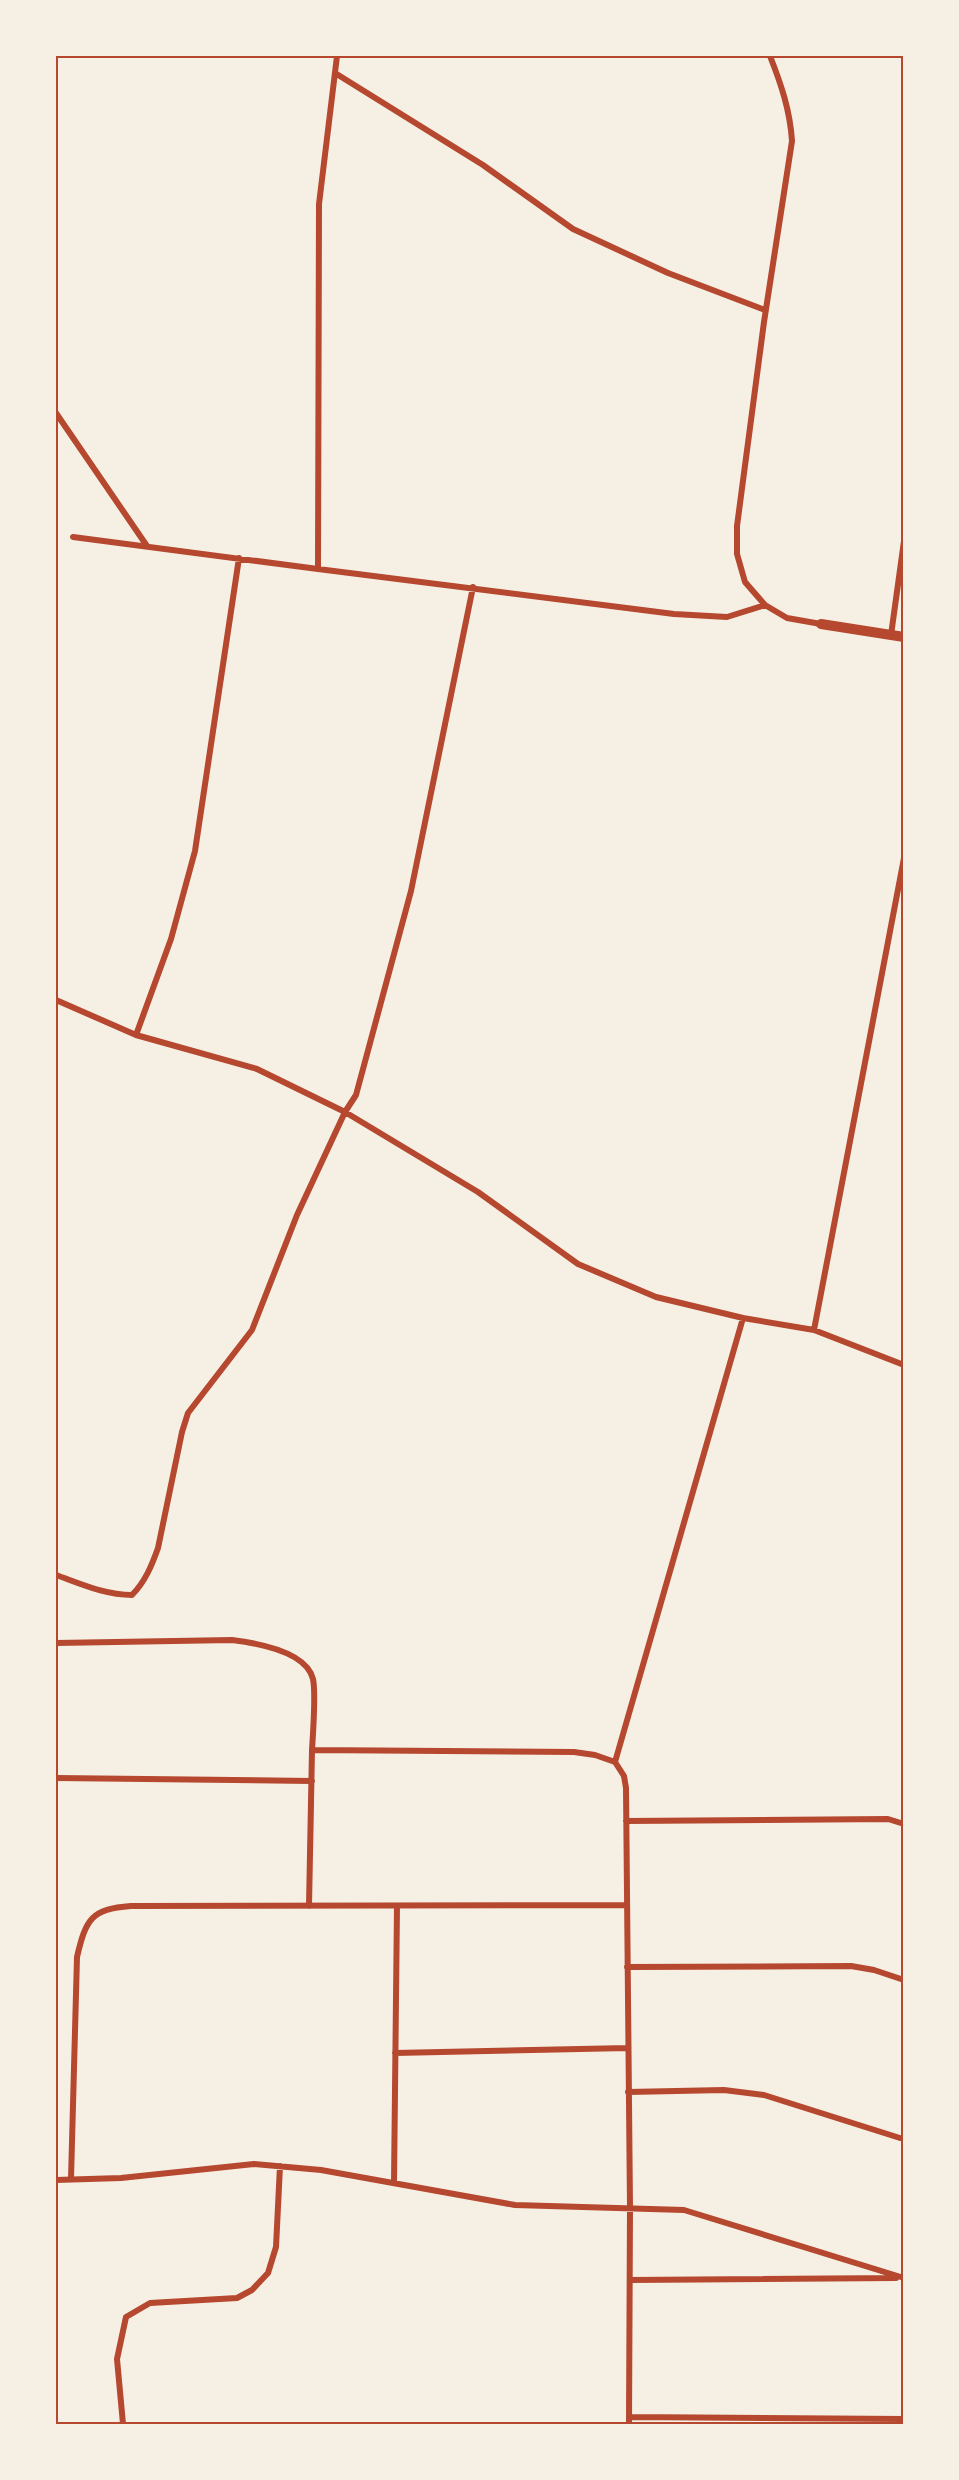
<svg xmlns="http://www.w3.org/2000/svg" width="959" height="2480" viewBox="0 0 959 2480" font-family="Inter,sans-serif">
<rect width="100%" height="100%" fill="#f6efe4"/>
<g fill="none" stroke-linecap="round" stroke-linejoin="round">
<path stroke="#b5482f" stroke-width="6" d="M337,56L319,204L318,569L674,614L727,617L765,605
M770,56C781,84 790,110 792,141L764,322L737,526V554L745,582L765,605L787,618L821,624
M335,73L483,165L573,229L668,273L765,310
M56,413L147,546
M73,537L318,569
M891,635L904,541
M56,1000L136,1035L257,1069L345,1112L478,1192L578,1264L656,1297L743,1318L814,1330L904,1365
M136,1035L171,939L195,851L239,558
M814,1330L904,858
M56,1575C81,1584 105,1595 132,1595C145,1582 152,1565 158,1548L182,1432L188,1413L252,1330L297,1215L345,1112L356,1095L411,891L473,587
M56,1643L232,1640C256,1643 306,1651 313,1679C316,1693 313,1734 312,1750
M56,1778L312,1781
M626,1821L888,1819L904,1824
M309,1906L312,1750L574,1752L595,1755L615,1762
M627,1967L851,1966L874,1970L904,1980
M395,2053L628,2048
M628,2092L724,2090L764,2095L900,2138
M71,2179L77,1957C86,1919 91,1909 131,1906L626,1905
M56,2180L121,2178L254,2164L321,2170L515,2205L684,2210L904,2278
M394,2183L397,1906
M630,2280L896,2278
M629,2417L904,2419
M123,2424L117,2359L126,2317L150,2303L237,2298L252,2290L268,2273L276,2247L280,2166
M629,2424L630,2207L626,1788L624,1776L615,1762L743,1318"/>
<path stroke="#b5482f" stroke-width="10" d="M821,624L904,637"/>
</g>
<rect width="959" height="2480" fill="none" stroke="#f6efe4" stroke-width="114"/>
<rect x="57" y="57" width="845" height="2366" fill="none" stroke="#b5482f" stroke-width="2"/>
</svg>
